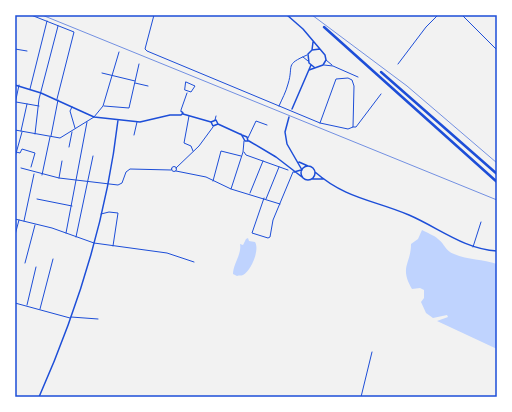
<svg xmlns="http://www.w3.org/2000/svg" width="512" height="412" viewBox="0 0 512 412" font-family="Quicksand,sans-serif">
<rect width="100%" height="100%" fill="#f2f2f2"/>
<path fill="#bfd3fe" d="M422,230C427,233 434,235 438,239C445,244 445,251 454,254C468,260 483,259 497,264V349L437,321L448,317L447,315L433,318L426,313L421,302L424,298V290L420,288L412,289C399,267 411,264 411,244L418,239Z
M248,238L249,241L255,242C260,250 251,271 243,275C241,276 239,275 237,276L233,274C233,264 242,254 240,244L243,245L246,239Z"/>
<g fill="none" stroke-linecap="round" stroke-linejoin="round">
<path stroke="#1d4ed8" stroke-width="1" d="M31,15L74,32L57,99
M154,15L145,49L147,51L320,123L348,129L353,127L354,86L352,80L348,78L336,79L320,123
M462,15L497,50
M15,49L27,51
M303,57L308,61
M326,60L332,65
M398,64L426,27L438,15
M324,65L333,66L358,77
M102,73L135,81
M186,82L195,86L191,92L185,90Z
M135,83L148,86
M30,89L47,21
M16,102L39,106
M15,104L19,85
M104,106L129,108L139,64
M279,106C282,99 286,92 288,84C294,65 284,65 307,55
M72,107L70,111L75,128
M181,110L187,93
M189,116L184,143L191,146L193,151
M215,120L216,116
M353,127H356L381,94
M15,130L60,138L94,117L103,106L119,52
M21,131L27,104
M35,134L39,99L58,26
M134,135L137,122
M51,136L58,100
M248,138L256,121L267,125
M69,147L72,132
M16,152L20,153L22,149L35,153L31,167
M244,152L246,155L288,170
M15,157L22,132
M171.5 169a2.5 2.5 0 1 1 5 0a2.5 2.5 0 1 1-5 0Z
M21,168L59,178L118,185L122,183L126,172L130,169L171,170
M176,168L199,146L213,127
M176,171L206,177L231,189L243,152L244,141
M42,175L50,137
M59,178L62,161
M213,181L221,151L241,156
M231,189L280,204
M250,193L263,161
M264,198L252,233L268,238L270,237L273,220L293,172
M37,199L72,206
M266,199L279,167
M101,214L109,212L118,213L113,246
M15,219L52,228L94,243L167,253L194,262
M24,221L34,174
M66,233L87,122
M15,235L19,220
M76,237L93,156
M473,247L481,222
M25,263L35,225
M15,303L70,318
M27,305L36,267
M40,309L53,259
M71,317L98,319
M361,397L372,352"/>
<path stroke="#1d4ed8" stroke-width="1.5" d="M287,15L303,29L325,55L326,60L323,65L309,70
M312,50L313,42
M314,67L309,63L308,54L312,50L320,49
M15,85L41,93L94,117L140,122L170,115H181L183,113L181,111
M292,109L311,65
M183,114L211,122
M289,117L285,132L287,144L302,170
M218,124L216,120L211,122L213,126L218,124L242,135L247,137L248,141H245L241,134
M249,141L276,157L302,177
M299,162L308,166
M301 173a7 7 0 1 1 14 0a7 7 0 1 1-14 0Z
M294,172L301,170
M315,172C346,199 374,200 409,215C439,228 464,249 497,251
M312,179H324
M39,397C78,309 107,216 118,120"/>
<path stroke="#1d4ed8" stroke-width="2.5" d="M324,27L497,182
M381,72L497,174"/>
<path stroke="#7290e2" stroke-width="1" d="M42,15L497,200
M312,15L407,86L497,163"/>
</g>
<rect width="512" height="412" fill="none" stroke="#ffffff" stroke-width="32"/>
<rect x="16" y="16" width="480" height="380" fill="none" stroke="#1d4ed8" stroke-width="1.5"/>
</svg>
